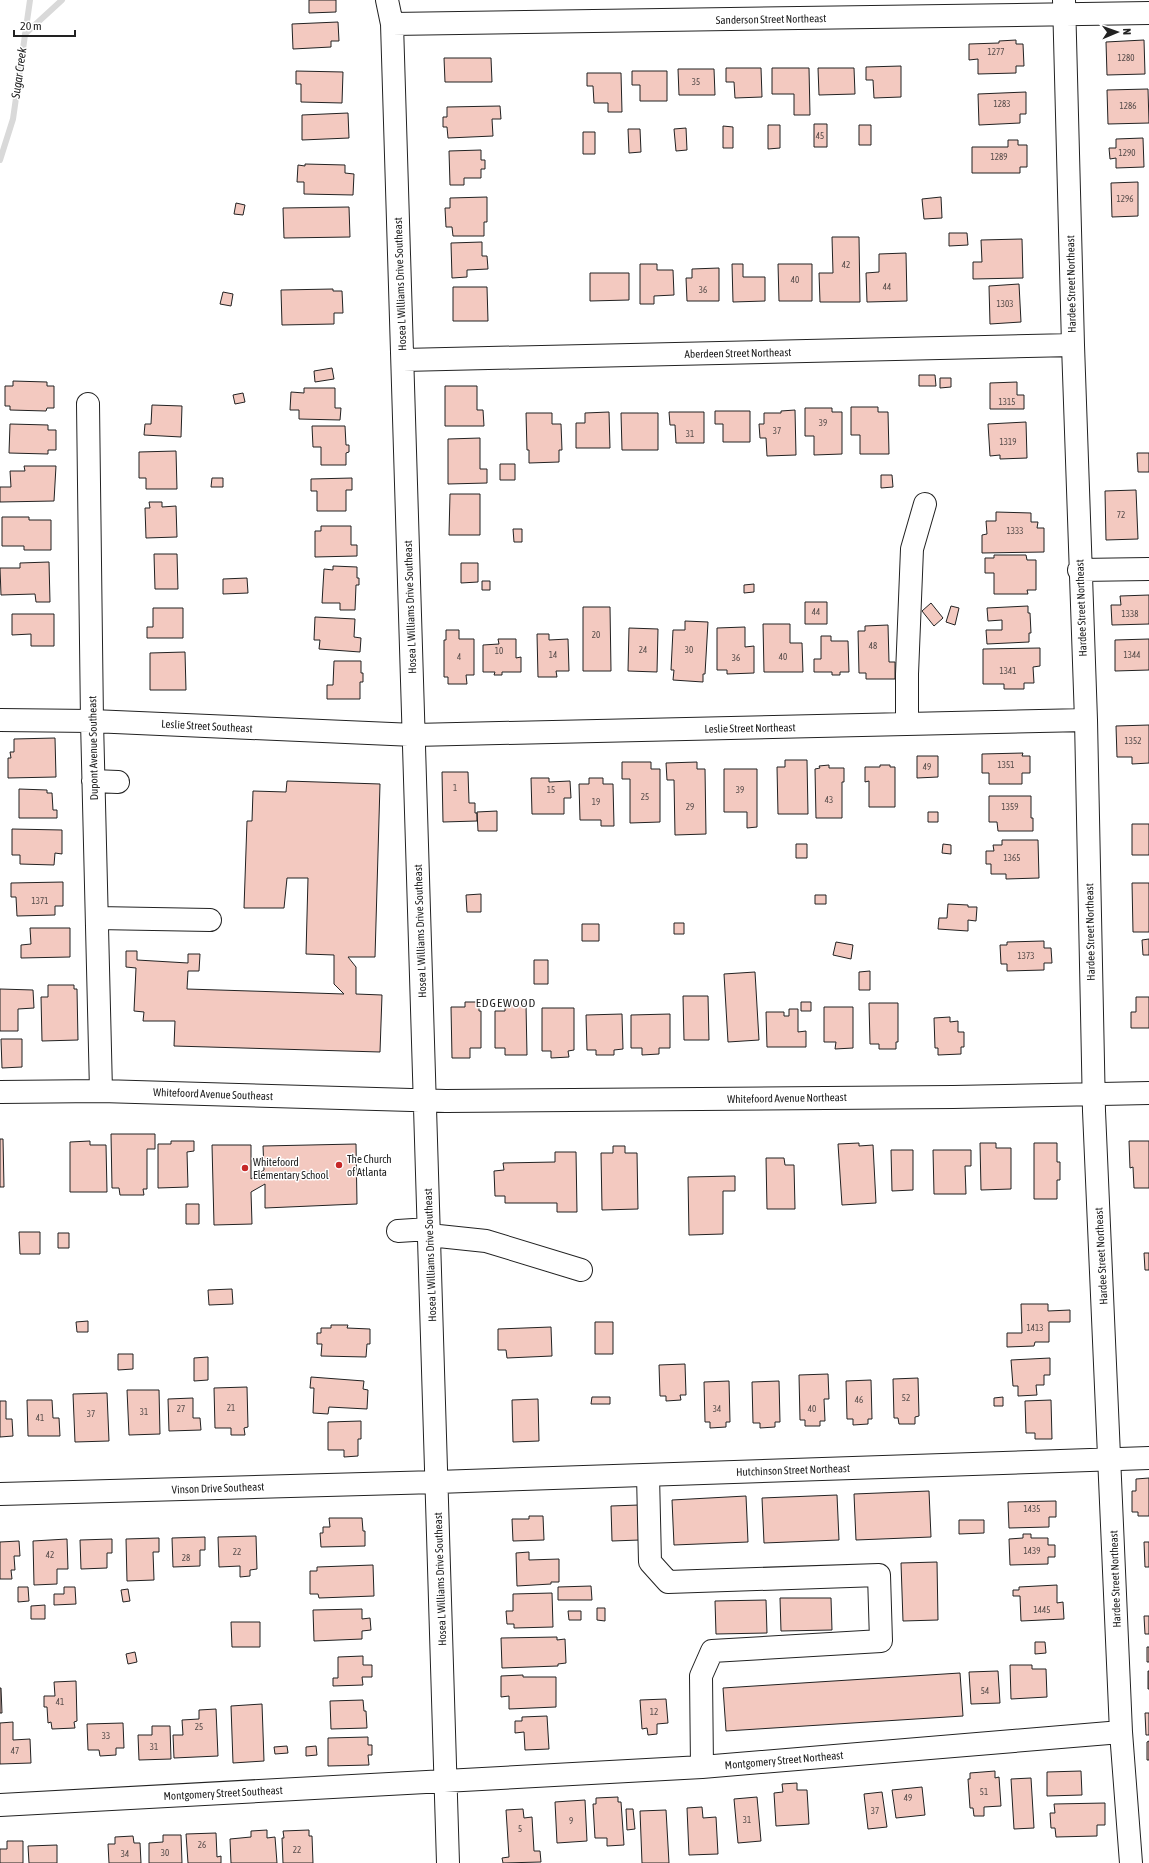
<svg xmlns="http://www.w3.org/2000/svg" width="1149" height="1863" viewBox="0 0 1149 1863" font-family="'Asap Condensed',sans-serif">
<rect width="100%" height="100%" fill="#fff"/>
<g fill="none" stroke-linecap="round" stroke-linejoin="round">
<path stroke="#d9d9d9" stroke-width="6" d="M25,34L62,0
M0,160L13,119L30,0"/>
</g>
<path fill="#f3c9c0" stroke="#222" d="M309,0H336V12L309,13Z
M338,22L339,41H331V47L293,49L292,24Z
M1016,40V44H1023L1024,66H1016V73L978,74V59L969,60V44L999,43V41Z
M1144,40L1145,74L1107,75L1106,42Z
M444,58H491L492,82H445Z
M901,66V97L874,98L873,80H866V67Z
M726,68H761L762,97L735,98L734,82H726Z
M772,68H809L810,115H794V94H772Z
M818,68H854L855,94L819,95Z
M678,69H714L715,95H679Z
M296,71L343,72L342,103L301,102V84H296Z
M632,71H667V101H640V85H632Z
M587,73H621L622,112H608V103H594L593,86H587Z
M1148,89L1149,123L1108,124L1107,90Z
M1026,92V114H1020V123L979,125L978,94Z
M500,106L501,119H492L493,136L448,138L447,127H443V117H447V107Z
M348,113L349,138L302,140V115Z
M814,124H827V147H814Z
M768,125H780V148L768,149Z
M859,125H871V145H859Z
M723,126L733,127V148H723Z
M686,128L687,150L676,151L674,129Z
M628,129H640L641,152L629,153Z
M583,132H595V154H583Z
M1143,138L1144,167L1116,168V158L1110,159L1109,148H1116V139Z
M1008,140H1018V145H1027V167H1020V173H972V147H1008Z
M481,150V160H485V169H481V178H464V185H450L449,151Z
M305,164L345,165V173L354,174L353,195L304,194V182H297L298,165L305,166Z
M1138,182V216L1112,217L1111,183Z
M487,197V222H484V236H453L452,227H446L445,208H450V198Z
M941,197L942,218L924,219L922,199Z
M236,203L245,205L243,215L234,214Z
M349,207L350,237L284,238L283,208Z
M949,233H967L968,245L949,246Z
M832,237H859L860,302H820L819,273H833Z
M1022,239L1023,278L973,279V262H982L981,240Z
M482,242V256H487L488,269L467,270V277L452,278L451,243Z
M906,253L907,301L867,302L866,273L879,272V254Z
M640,264H657V270H673L674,295L654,296V304H640Z
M732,264H743V277H765V301L733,302Z
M778,264H812V301H779Z
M719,268V301H687L686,278H692V269Z
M590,273H629V300L590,301Z
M1019,284L1021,322L990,324L989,286Z
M453,287H487L488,321H453Z
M333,289V291H342L343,313H334V324L282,325L281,290Z
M223,292L233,294L231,306L220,304Z
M332,368L334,379L315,382L314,371Z
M919,375H935L936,386H919Z
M940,378H951V387L940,388Z
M13,381L47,382V386H54V408H47L46,411L10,410V406H5V386H13Z
M1017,382V395H1024V409H990V383Z
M445,386H477V410H483L484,426H445Z
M304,388H335V408H341L340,420L299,419V410H290L291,392L304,393Z
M243,393L245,402L235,404L233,395Z
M152,405L182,406L181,437L144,435L145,424H151Z
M851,407H878V412H888L889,454H860V435H851Z
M805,408H832V412H842V454L814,455V436H805Z
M795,410L796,455L767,456L766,438H760L759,424H764V413H781V411Z
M715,411H750V442H723V424H715Z
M609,412L610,448H576V423H585V413Z
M669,412H704V443H676L675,425H670Z
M526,413H552V424H561L562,450H559V462L529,463V450H527Z
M621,413H658V450H622Z
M1026,422L1027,458L1000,459V455L990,456L988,424Z
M10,424L48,425V430H56V450H48V454L9,453Z
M312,426H345L346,445H349V452L346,453V465H321V447H313Z
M480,438V469H487V483L448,484V439Z
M176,451L177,489H146V478H139V452Z
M1137,453H1149V472H1138Z
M500,464H515V480H500Z
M24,466H56L54,501L0,502V487H11L10,471H25Z
M881,475H892L893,487L881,488Z
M212,478H223V487H211Z
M352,478V490H346V511H317V491H311V479Z
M1136,490L1138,539L1106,540L1105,491Z
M450,494H480V535H449Z
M149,502H162V507L176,506L177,537L146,538L145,508H150Z
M996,512L1031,513V522H1038L1037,528H1044V552L982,553V535L987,534L986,521H996Z
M2,517H29V520H51V550H24V546H2Z
M321,526H351V545H357V556L315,557V531H321Z
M513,529H522V542H514Z
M154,554H177L178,589H155Z
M994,555H1026L1027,560H1036V590H1027L1028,594H994V573H985V558H994Z
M49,562L50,602H36L35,594L1,595L0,568H20V563Z
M461,563H478V582L461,583Z
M333,566L357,567V578H359V585H356L355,610H340V603H322L324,569L333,570Z
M247,578L248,593L223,594V579Z
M482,581H490V590H482Z
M754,584V592L744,593V585Z
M1149,595V624L1112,625L1111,605H1121L1120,596Z
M805,602H827V624H805Z
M931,603L943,618L934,626L922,611Z
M951,606L959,608L955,625L946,622Z
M1028,606V613H1030L1031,633H1029V642L987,644L986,630H1002V620L988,621L987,608Z
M583,607H610L611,671H583Z
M153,608H183V638H147V627H153Z
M12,614H54V646H31V634L12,635Z
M315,617L355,619L354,637L361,638L360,652L319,649L320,640H314Z
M685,621L708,622L705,674H703V682L673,680L674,670H671L673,630H685Z
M763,624H790V643H802L803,672H764Z
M888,625L889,662H895V679H866V673H859L858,631H865V626Z
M745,627V647L754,646V673L727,674V670H717V628Z
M629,628L658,629L657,672L628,671Z
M446,630H459V639H474V675H466L467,684H448V677H444V640H446Z
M537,634H549V640L568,639L569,671H556L557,677H538Z
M821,636H831V641H848L849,672H840V675H832V672H814V659H821Z
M498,639H516V658L521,657V672H502V675H494L495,672H483V645L499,644Z
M1149,639V670L1115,671V640Z
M1040,648V666L1033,667L1034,683H1024V689H1004V684H983V649Z
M185,652L186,690H150V653Z
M334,661H361V673H363V682H360V699H327V685H333Z
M1149,725V763L1132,764V757H1117L1116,726Z
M55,738L56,777L8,778V758H11L10,752H14V739Z
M1023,753L1022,756H1030V773H1022V784H989V773H982V754Z
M917,756H938V777L917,778Z
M785,760H807L808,814H778L777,767H785Z
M622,762H651V769H660V822L630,823V779H622Z
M697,762V769H705L706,834L675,835L674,780H667L666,763Z
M829,765V768H844V782H842V818H816L815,769L820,768L819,766Z
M880,765H890V767H895V807H869V781L865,782V767H880Z
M724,769H757V827L747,828V812H724Z
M442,772H468L469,803H475V813H477V821L443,822Z
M531,778H549V782L570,781L571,798H564V814H532Z
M589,778H603V784H613L614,826H601V820H580L579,784H589Z
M287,781L380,784L375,957H348L356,967V994L382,995L380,1052L174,1046L175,1021H143L144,1012L134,1011L136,968L126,967V951H137V960L188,963V954H200L199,971H188L187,989L344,994L334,984V955L306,954L308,878H287L284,908H244L247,821H252L253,791L286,792Z
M19,789L47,790V793H52L53,810H57V818H19Z
M989,796H1031V818H1033V831H998L997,822H989Z
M497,811V831H478L477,812Z
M928,812H938V822H928Z
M1132,824H1149V855H1132Z
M12,829L62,830V854L55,853L54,865L20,864V855H12Z
M1002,840H1038L1039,878L1006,879V874H991V864H986V851H994L993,845H1002Z
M796,844H807V858H796Z
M943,844L951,845V854L942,853Z
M63,882V906H55V915L17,916L16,897H11V883Z
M1132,883H1149V932H1133Z
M481,894V912H467L466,895Z
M815,895H826V904H815Z
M948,904L968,905V907H977L976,921L968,920V931L938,929L939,918H947Z
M674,923H684V934H674Z
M582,924H599V941H582Z
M30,928H70V957L21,958V945L31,944Z
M1149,939V955H1143L1142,940Z
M1044,941V948H1051L1052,963H1044V970L1007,971V964H1001L1000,945H1007V942Z
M836,942L853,945L851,959L833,955Z
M534,960H548V984H534Z
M870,971V990H859V972Z
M755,972L759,1040L728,1042L724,974Z
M48,985H74V989H77L78,1040L42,1041L41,997H48Z
M0,989L33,990L34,1008L18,1009V1031H0Z
M683,996H708L709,1040H684Z
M1136,997H1149V1028H1131V1012H1136Z
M465,1002H479V1011H481V1048H470V1058H452L451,1007H465Z
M801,1002H811V1011H801Z
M869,1003H898V1042H896V1049H879V1044H870Z
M526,1004L527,1055H505V1048H495V1011H505V1005Z
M824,1007H853V1048L835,1049L836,1042H824Z
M542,1008H574V1050L568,1051L569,1057L551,1058V1051H542Z
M789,1009H798V1032L806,1031V1047H767L766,1012H784V1016H789Z
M622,1014L623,1049L614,1050V1055H596V1050H587L586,1015Z
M670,1014V1048H659V1054L642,1055V1048H631V1015Z
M950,1017V1022L958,1021V1032H964V1047H961V1054L938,1055V1048H935L934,1018Z
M1,1039H22V1067L2,1068Z
M111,1134H155V1149H147V1189H143L144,1195H120L119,1188H112Z
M0,1139H3L4,1187H0Z
M90,1141V1145H106L107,1192H70V1142Z
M171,1141H194V1151L187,1152L188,1187L158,1188V1144H171Z
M1129,1141H1149V1188H1134L1133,1167L1130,1168Z
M859,1143V1146L873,1145L876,1203L842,1205L838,1144Z
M980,1143H996V1148H1011V1189L981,1190Z
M1034,1143H1057V1162H1060V1180H1057V1199H1034Z
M356,1144L357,1204L265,1208V1184L251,1192L252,1224L214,1225L212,1145H251V1179L264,1170L263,1146Z
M613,1146H625V1153H637L638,1209L602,1210L601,1153H613Z
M891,1150H913V1190L892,1191Z
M933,1150H971V1166H965L966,1194H934Z
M555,1152H576L577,1212H557V1203H505V1196H495L494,1171L504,1170L503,1163L555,1162Z
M766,1158H784L785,1165H794L795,1209H767Z
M735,1176V1191H723V1234L689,1235L688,1177Z
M186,1204H199V1224H186Z
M19,1232H40V1254H20Z
M58,1233H69V1248H58Z
M1144,1253H1149V1270H1145Z
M232,1289L233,1304L209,1305L208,1290Z
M1021,1304H1048V1311L1070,1310V1322H1049V1342H1035L1034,1346L1007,1347V1333H1022Z
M88,1321V1332H77L76,1322Z
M595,1322H613V1354H595Z
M331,1325H348L347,1328L370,1329V1344H367L366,1357L321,1356L322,1344H317V1333H321V1328H331Z
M551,1327L552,1356L507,1358L506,1350H498V1329Z
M118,1354H133V1369L118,1370Z
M208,1357V1380L194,1381V1358Z
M1050,1358V1375H1044V1385H1036L1037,1395L1018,1396V1386H1013L1011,1360Z
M685,1364L686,1395H680L681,1400L666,1401V1396H660L659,1365Z
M828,1374L829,1399H824L825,1421H820V1426H805V1420H800L799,1375Z
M311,1377L364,1381L363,1389L368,1390L367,1409L329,1407L328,1414L313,1413L314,1388H310Z
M918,1378L919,1416L915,1417V1424H899L898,1418H894L893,1379Z
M871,1380L872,1419H868V1424L853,1425V1419H847L846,1381Z
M729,1381L730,1422H726V1427L710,1428V1422H705L704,1382Z
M779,1381L780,1422H775V1427L760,1428V1423H753L752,1382Z
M247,1387L248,1427L244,1428L245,1435H231V1428H215L214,1388Z
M127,1390H159L160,1434L129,1435Z
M107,1393L109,1441L75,1442L73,1394Z
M592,1397H610V1404H591Z
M1003,1397V1406H994V1398Z
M193,1398V1418H200L201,1430L169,1431L168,1399Z
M538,1399L539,1441L513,1442L512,1400Z
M27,1400H52L53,1418H59L60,1436H28Z
M1051,1400L1052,1439H1035V1433H1026L1025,1401Z
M0,1401H6V1419H12L13,1436L0,1437Z
M361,1421V1439H358V1456L344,1457V1450H328V1422Z
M1149,1478V1516H1138V1512H1132V1491H1136V1479Z
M929,1491L931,1537L856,1540L854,1494Z
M837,1495L839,1540L764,1543L762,1498Z
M746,1496L748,1542L674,1545L672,1500Z
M1056,1501V1517H1049V1527L1009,1528L1008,1502Z
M639,1505L640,1540L612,1541L611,1506Z
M529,1516H543L544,1540L513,1541L512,1519H529Z
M329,1518H362L363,1531H365V1546L321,1547L320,1533H323V1527H330Z
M959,1520H984V1533L959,1534Z
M1023,1534H1031V1538H1048V1545H1055V1557H1048V1564L1010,1565L1009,1539L1023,1538Z
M256,1536L257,1569L250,1570V1576L240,1577V1566L219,1567L218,1537Z
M205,1537V1550H200V1566L173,1567L172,1538Z
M159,1538V1552H153L154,1580L127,1581L126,1539Z
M67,1539L68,1569H57V1584L34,1585L33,1541Z
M112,1539V1553H107V1568L81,1569L80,1540Z
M19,1541L20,1556H14L15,1570H11L12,1579H0V1542Z
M1144,1542H1149V1567H1145Z
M529,1552V1560L559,1559V1582H551V1584L517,1586L516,1553Z
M937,1562L938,1620L903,1621L901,1563Z
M373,1565L374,1596L319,1598L318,1594H310V1571H317V1567Z
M1057,1585V1603L1063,1602L1064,1619L1021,1621L1020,1596H1013V1590H1019V1587Z
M591,1586L592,1600H558V1587Z
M18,1587H28L29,1601L18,1602Z
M64,1587H75L76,1604L54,1605V1594H64Z
M128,1589L130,1601L123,1602L121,1590Z
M552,1593L553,1627L514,1628V1624H507L506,1611H513V1594Z
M780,1598H831L832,1630L781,1631Z
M766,1600L767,1633L716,1634L715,1601Z
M45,1605V1619H31V1606Z
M597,1608H605V1621L597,1620Z
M362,1609V1619L370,1618L371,1630L362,1631V1639L314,1641L313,1610Z
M568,1611H581V1620H569Z
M1144,1616H1149V1634H1145Z
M231,1622H260V1647H232Z
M557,1637V1640L565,1639L566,1663L558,1664V1666L502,1668L501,1638Z
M1035,1642H1045L1046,1653L1035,1654Z
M1147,1647H1149V1662H1147Z
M135,1652L137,1662L128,1664L126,1654Z
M363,1656V1665H372V1677H362L363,1685L333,1686V1678H338V1657Z
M1010,1665H1032V1669H1046L1047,1697L1011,1699Z
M998,1671L1000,1703L971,1704L969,1672Z
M1148,1671H1149V1689H1148Z
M960,1673L963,1716L726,1731L723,1688Z
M523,1675V1677H556V1707L509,1709V1696L501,1697V1676Z
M76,1681L77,1721L74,1722L75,1728L52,1729L51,1722L48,1723L47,1707H44V1696H55L54,1682Z
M0,1688H1L2,1713H0Z
M666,1699L668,1723L657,1724V1734L648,1735L647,1728L642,1729L640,1700Z
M363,1700L364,1711H366L367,1728L331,1729L330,1701Z
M262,1704L264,1761L233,1763L231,1706Z
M216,1709L218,1756L174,1758L173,1735H183L182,1720L199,1719V1710Z
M1145,1713H1149V1735H1146Z
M547,1716L549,1749L525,1750L524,1732L515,1733V1721H522V1717Z
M13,1722V1740L30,1739L31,1763L0,1764V1723Z
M123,1723L124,1748H116V1755L100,1756L99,1750H88L87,1724Z
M152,1726H170L171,1759L139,1760L138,1735H152Z
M368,1737V1745H372V1755H368L369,1765L328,1766V1738Z
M1149,1741V1760H1147V1742Z
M287,1746L288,1753L275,1754L274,1747Z
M316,1746L317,1755L306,1756V1747Z
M995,1771V1778L999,1777L1001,1806L984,1807V1816H974L973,1808H970L968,1779H970V1773Z
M1081,1771L1082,1795L1047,1796V1772Z
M1031,1778L1034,1828L1014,1829L1011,1779Z
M797,1783V1790H807L809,1824L776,1826L774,1793L783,1792L782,1784Z
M922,1787L925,1815L896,1818L892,1790Z
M882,1792L887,1827L868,1829L864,1794Z
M618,1797V1802H621L624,1845L607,1846V1838H595L593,1804H596V1798Z
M757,1797L761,1841L738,1843L734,1799Z
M585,1800L587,1841L557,1843L555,1802Z
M1105,1803V1825H1097V1836L1056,1837L1055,1828H1051L1050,1813H1055L1054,1804Z
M702,1807L703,1818L716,1817L718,1854L689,1855L687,1808Z
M523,1809L524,1818L532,1817L534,1851H540L541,1862L503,1863L502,1858L509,1857L506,1810Z
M626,1809H633L635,1829L627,1830Z
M666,1810L669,1863H642L640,1811Z
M267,1830V1838L275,1837L277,1863H231L230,1839L251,1837V1831Z
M309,1830V1836H312L313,1863H283L282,1838H284L283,1831Z
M216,1833L217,1857L221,1856V1863H188L186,1834Z
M163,1835H181L182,1863H149V1843L163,1842Z
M133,1836L134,1843H140L141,1863H109L108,1844H115V1837Z
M7,1841H23V1863H0V1849H7Z
M57,1845V1863H29L28,1846Z"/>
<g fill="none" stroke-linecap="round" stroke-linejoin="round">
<defs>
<path id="minor" d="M387,0L392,24L448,1863
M1064,0L1073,345L1086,720L1094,1111L1121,1732L1131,1863
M392,24L1149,13
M403,360L1073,345
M88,404L92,721L101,1091
M1079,570L1149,569
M0,720L92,721L414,735L1086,720
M907,724V674L912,549L925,504
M93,781L118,782
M97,918L210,920
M0,1092L101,1091L446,1101L953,1097L1149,1093
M398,1231L429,1229
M429,1235L486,1241L581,1270
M648,1475L650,1562L668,1582L879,1575L881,1641L712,1651L701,1676L702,1767
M0,1494L437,1482L1149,1458
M0,1805L702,1767L1121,1732"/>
</defs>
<use href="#minor" stroke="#222" stroke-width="24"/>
<use href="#minor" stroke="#fff" stroke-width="22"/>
</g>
<g fill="#c62828" stroke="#fff" stroke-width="1.5">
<circle cx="339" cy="1165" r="4"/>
<circle cx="245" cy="1168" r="4"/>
</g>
<g text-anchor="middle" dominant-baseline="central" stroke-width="3" stroke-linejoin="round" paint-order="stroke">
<g font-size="9" fill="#564c4a">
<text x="996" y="52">1277</text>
<text x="1126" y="58">1280</text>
<text x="696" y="82">35</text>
<text x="1002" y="104">1283</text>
<text x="1128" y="106">1286</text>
<text x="820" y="136">45</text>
<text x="1127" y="153">1290</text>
<text x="999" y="157">1289</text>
<text x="1125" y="199">1296</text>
<text x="846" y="265">42</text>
<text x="795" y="280">40</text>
<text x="887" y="287">44</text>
<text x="703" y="290">36</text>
<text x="1005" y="304">1303</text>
<text x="1007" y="402">1315</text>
<text x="823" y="423">39</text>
<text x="777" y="431">37</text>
<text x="690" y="434">31</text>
<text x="1008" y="442">1319</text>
<text x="1121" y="515">72</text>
<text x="1015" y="531">1333</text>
<text x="816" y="612">44</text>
<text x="1130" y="614">1338</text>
<text x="596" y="635">20</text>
<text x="873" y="646">48</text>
<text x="643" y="650">24</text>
<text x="689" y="650">30</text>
<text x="499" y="651">10</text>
<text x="553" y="655">14</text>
<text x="1132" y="655">1344</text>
<text x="459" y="657">4</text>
<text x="783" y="657">40</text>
<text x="736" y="658">36</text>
<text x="1008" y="671">1341</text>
<text x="1133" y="741">1352</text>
<text x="1006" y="765">1351</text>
<text x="927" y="767">49</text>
<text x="455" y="788">1</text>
<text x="551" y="790">15</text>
<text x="740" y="790">39</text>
<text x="645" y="797">25</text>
<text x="829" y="800">43</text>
<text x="596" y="802">19</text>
<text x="690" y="807">29</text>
<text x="1010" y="807">1359</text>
<text x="1012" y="858">1365</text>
<text x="40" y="901">1371</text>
<text x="1026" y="956">1373</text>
<text x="1035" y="1328">1413</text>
<text x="906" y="1398">52</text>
<text x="859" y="1400">46</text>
<text x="231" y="1408">21</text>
<text x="181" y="1409">27</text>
<text x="717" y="1409">34</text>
<text x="812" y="1409">40</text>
<text x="144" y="1412">31</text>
<text x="91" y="1414">37</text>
<text x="40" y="1418">41</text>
<text x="1032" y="1509">1435</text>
<text x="1032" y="1551">1439</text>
<text x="237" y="1552">22</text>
<text x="50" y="1555">42</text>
<text x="186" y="1558">28</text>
<text x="1042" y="1610">1445</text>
<text x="985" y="1691">54</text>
<text x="60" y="1702">41</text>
<text x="654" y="1712">12</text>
<text x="199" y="1727">25</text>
<text x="106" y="1736">33</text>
<text x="154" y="1747">31</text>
<text x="15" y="1751">47</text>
<text x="984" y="1792">51</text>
<text x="908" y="1798">49</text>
<text x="875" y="1811">37</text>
<text x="747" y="1820">31</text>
<text x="571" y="1821">9</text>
<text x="520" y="1829">5</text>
<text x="202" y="1845">26</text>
<text x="297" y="1850">22</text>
<text x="165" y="1853">30</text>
<text x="125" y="1854">34</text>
</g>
<g font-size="11" fill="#222" stroke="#fff">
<text transform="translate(771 19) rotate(-1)">Sanderson Street Northeast</text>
<text transform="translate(400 284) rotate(-92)">Hosea L Williams Drive Southeast</text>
<text transform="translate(1071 284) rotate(-91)">Hardee Street Northeast</text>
<text transform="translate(738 353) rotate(-1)">Aberdeen Street Northeast</text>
<text transform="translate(410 607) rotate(-92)">Hosea L Williams Drive Southeast</text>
<text transform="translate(1081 608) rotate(-92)">Hardee Street Northeast</text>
<text transform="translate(207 726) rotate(3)">Leslie Street Southeast</text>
<text transform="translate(750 728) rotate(-1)">Leslie Street Northeast</text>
<text transform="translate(93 748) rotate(-91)">Dupont Avenue Southeast</text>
<text transform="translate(420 931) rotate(-92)">Hosea L Williams Drive Southeast</text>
<text transform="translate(1090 932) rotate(-91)">Hardee Street Northeast</text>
<text transform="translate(213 1094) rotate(2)">Whitefoord Avenue Southeast</text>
<text transform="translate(787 1098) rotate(-1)">Whitefoord Avenue Northeast</text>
<text transform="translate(430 1255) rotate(-92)">Hosea L Williams Drive Southeast</text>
<text transform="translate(1101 1256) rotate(-93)">Hardee Street Northeast</text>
<text transform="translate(793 1470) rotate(-2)">Hutchinson Street Northeast</text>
<text transform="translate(218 1488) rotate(-2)">Vinson Drive Southeast</text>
<text transform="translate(440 1579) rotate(-92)">Hosea L Williams Drive Southeast</text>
<text transform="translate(1115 1579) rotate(-92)">Hardee Street Northeast</text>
<text transform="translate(784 1760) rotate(-5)">Montgomery Street Northeast</text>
<text transform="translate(223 1793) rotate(-3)">Montgomery Street Southeast</text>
</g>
<g font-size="11" fill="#222" stroke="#fff" text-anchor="start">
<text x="347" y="1159">The Church<tspan x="347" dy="13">of Atlanta</tspan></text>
<text x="253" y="1162">Whitefoord<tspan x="253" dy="13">Elementary School</tspan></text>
</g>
<g font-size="12" font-style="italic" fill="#222" stroke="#fff">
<text transform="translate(19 73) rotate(-82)">Sugar Creek</text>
</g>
<g font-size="12" letter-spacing="1" fill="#222" stroke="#fff">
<text x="506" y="1003">EDGEWOOD</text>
</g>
</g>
<g transform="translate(1117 32) rotate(88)" stroke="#ffffff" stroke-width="3" paint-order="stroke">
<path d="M0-3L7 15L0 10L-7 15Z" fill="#222222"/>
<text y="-6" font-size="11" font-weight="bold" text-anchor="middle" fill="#222222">N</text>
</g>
<path d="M14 30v6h61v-6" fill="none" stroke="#222222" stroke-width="2"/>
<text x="20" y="30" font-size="12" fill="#222222" stroke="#ffffff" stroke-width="3" paint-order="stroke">20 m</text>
</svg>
